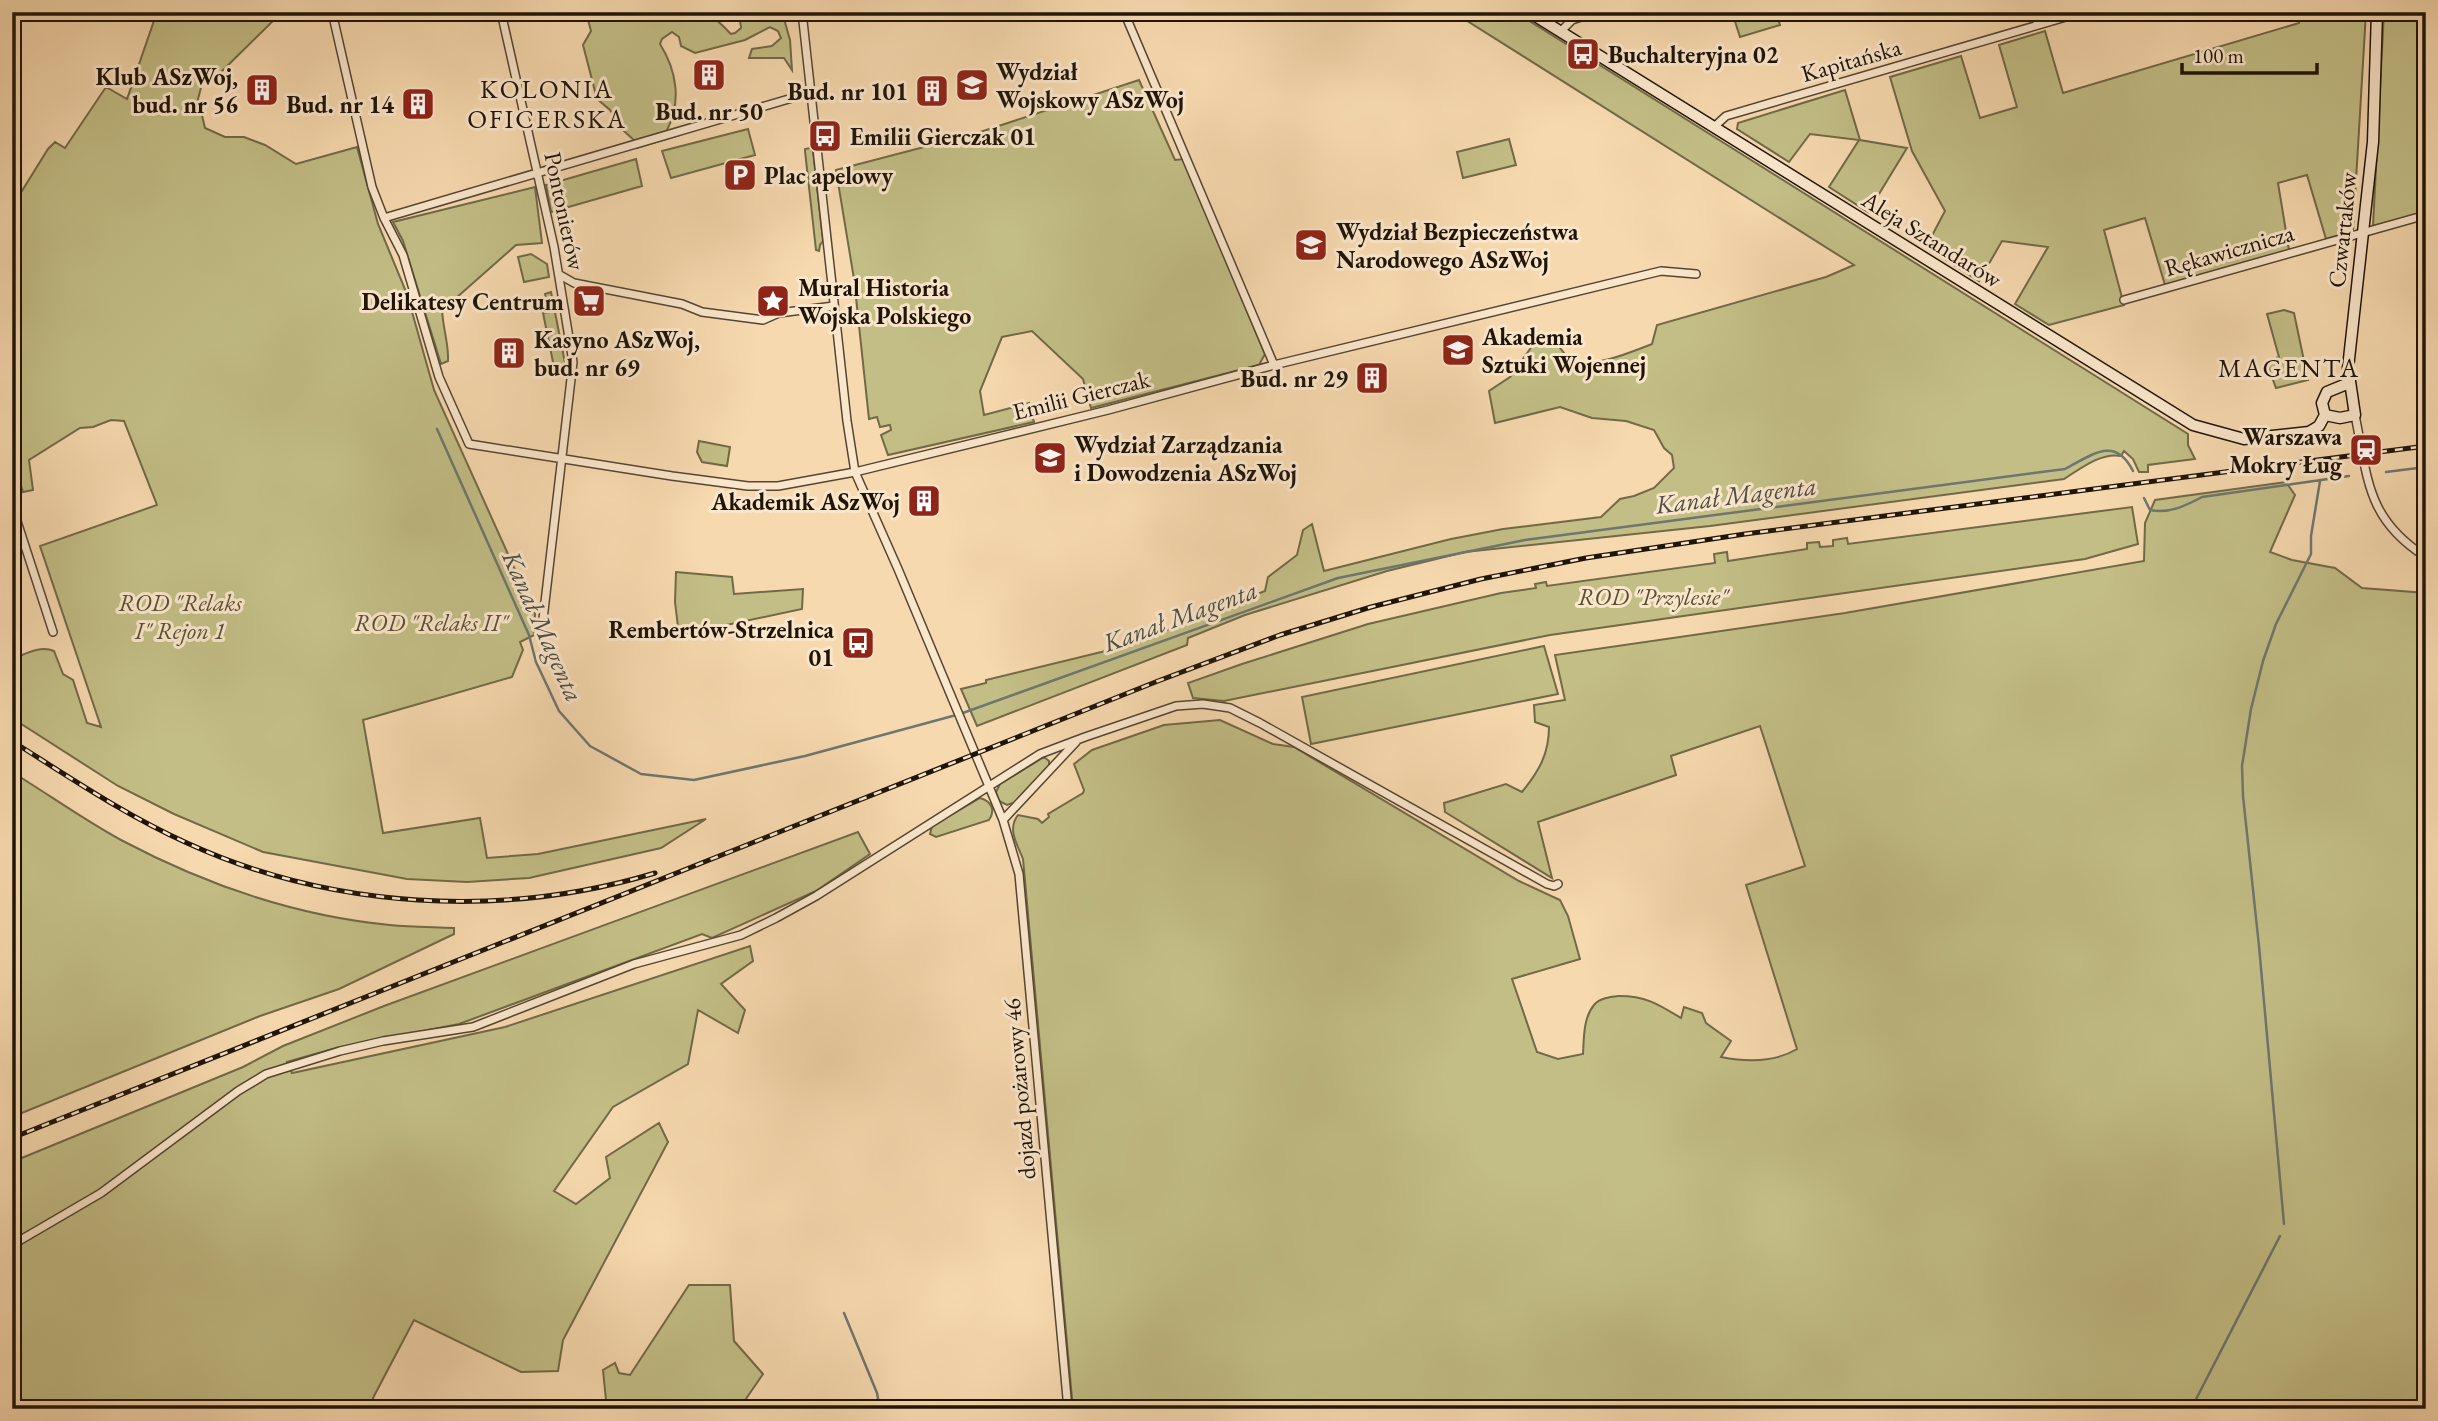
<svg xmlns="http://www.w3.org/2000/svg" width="2438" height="1421" viewBox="0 0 2438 1421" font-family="'EB Garamond',serif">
<rect width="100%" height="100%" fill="#f7d9af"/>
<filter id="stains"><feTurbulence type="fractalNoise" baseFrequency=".00286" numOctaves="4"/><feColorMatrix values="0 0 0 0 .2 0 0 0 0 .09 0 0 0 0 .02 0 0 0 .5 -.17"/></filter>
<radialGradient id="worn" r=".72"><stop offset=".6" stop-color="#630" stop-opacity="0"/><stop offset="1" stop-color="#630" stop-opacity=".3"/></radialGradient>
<path fill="#c3be86" stroke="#716947" stroke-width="2" d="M157,12H282L217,76L203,80L198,99L205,128L225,137H244L265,145L296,164L357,147L378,224L407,294L434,390L535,614L534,635L520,642L523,650L512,677L363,720L383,833L480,818L487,858L538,854L706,819L661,848L529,878L467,882L407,879L263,852L174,814L118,786L12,718V659C26,654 40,645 54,651L63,674L73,680L87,723L101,727L40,546L157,505L124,421L111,420L93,427L80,428L29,460L33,490L23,492L12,457V207L48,149L55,142L65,148L106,87L127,99Z
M566,12H687L688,16H693L695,12C711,12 720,23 731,34L735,33L741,28L739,12H782L790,40L792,70L784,58H749L752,49L772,46L781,38L778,31L770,27L745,40L695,53L681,46L679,37L672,32L662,39L660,44C677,71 682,103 666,132L677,136L637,148L636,142L624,131L610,110L597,99L583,45L591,31L587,16L566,15Z
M1453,12H1515L2188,434V445L2195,459L2148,465V472H2139L2133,459L2124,451L2121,456C2101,452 2080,469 2064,479L1710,526L1465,552L1387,571L1245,615L1188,638L1187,645L977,726L961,689L986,683V680L1126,646L1265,591L1268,577L1297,555L1303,530L1312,524L1324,571L1451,539L1503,529L1601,517L1620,499L1634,496L1654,488L1674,468L1672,455L1664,448L1654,430L1626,421L1592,418L1560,407L1495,423L1489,391L1510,377L1538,338L1550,335L1571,362C1599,366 1626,354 1652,344L1657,325L1826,277L1854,265Z
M1732,12H1776L1780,25L1740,37Z
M2296,12H2366L2353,231L2326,239L2307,175L2278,183L2289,250L2165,285L2145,218L2104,230L2124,305L2049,325L2015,304L2048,247L2002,241L1979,281L1926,247L1945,211L1912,151L1890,77L1961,56L1980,118L2017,107L1999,45L2045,31L2063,93L2299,23Z
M2384,12H2426V212L2373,226Z
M1139,80L1175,160L1184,159L1265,354L1259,365L1091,408L1083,379L1032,331L1002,337L980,391L984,415L1029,403L1034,422L888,455L881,435L891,430L890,425L880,427L877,417L869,419L854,279L836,170L974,134Z
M1845,90L1860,140L1907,148L1868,212L1829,187L1859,140L1810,134L1789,162L1737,129L1738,123Z
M748,129L755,155L671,178L662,151Z
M1509,139L1516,165L1463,178L1457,152Z
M810,148L813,151L823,241L820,245L819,251L816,250L805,151V149Z
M636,159L642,186L551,212L546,185Z
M535,187L542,243L516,245L455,299L442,307C442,327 449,342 448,361L441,364L403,241L393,222Z
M531,254L547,264L549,277L524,282L518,257Z
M551,292L565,363L564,367H554L543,313L549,312L545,294Z
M2284,310L2294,313L2308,380L2276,388L2266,361L2279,357L2267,314Z
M699,441L730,447L727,466L702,462L697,452Z
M2286,482L2295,495L2270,552L2292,560L2335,568L2362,588L2426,593V1409H1073L1023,859C1017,844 1007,829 1018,815L1038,819L1042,823L1049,817L1048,814L1083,793L1084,790L1074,764L1092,750L1164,725L1220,720L1273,744L1294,747L1519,881L1560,900L1568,916L1580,959L1512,979L1537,1052L1558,1059L1583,1054C1584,1039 1583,1018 1594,1005C1600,998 1610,997 1619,996C1646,996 1658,1004 1681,1018L1684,1007L1702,1013L1706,1023L1731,1041L1721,1057C1747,1062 1774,1063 1797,1049L1746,885L1805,866L1760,726L1671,756L1676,775L1538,822L1552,878L1445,812L1444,803L1506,784L1522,792C1539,771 1549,754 1549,727L1535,722L1534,705L1565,700L1555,655L1845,613L2144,561L2145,523L2155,500Z
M2132,507L2138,544L2085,559L1550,635L1224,701L1193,698L1188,683L1242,664L1368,624L1501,593L1536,588L1535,584L1546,582L1547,586L1715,563L1714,554L1727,552L1728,561L1807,549V543L1819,542L1820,547L1833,546V540L1847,538L1848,544Z
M676,572L732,577L734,594L803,589L802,609L679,635L675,602Z
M1544,646L1558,694L1311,744L1302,697Z
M1044,757L1049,761V766L1016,802L1007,805L999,801L996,792L1000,784Z
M12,772C48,794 84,820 121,840C204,884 296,916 390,925C411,927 433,927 454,928V934L339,989L260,1016L12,1117Z
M980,798C991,801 996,810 989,820L936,837L930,834L932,826Z
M858,832L870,854L816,891L712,938L702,934L459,1024L336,1048L287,1062L292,1073L505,1027L750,946L753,961L721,984L745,1010L738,1033L698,1010L688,1064L613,1107L554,1191L576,1204L610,1178L606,1157L659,1123L668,1142L563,1340L558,1371L521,1372L414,1320L373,1398L375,1409H12V1162L243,1067L283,1046L384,1006Z
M689,1285H730L734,1341L763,1374L739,1409H630L606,1400L603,1370L615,1363L619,1373L630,1375Z"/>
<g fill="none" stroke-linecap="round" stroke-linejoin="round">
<path stroke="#6e7670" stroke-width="2.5" d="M437,429L529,635L536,662L559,711L590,746L641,774L694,780L805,756L960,714L1338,578L1525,540L2065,469C2092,455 2115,435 2133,471
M2386,472L2426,467
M2144,498L2150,510C2169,514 2185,506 2202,497L2349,476
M2284,1224L2259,946L2243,796L2242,766L2251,709L2263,661L2276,624L2311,554V536L2320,481
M844,1313L877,1393L880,1409
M2191,1409L2280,1236"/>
<defs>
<path id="street" d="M332,12L372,187L384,218L403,255L439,377L469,444L672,476L748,486H778L855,472L1108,410L1274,365L1661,271L1696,274
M501,12L554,247L573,362L542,628
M802,12L847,421L855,472L898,569L1003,820L1019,874L1068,1409
M1124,12L1274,365
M2034,12L2038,25
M1560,32L1572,20L1596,12
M1714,127L1726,116L2083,12
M384,218L799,96L811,94
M560,275L574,283L682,304L702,312L763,320L779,313L834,306
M2124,300L2426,215
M2355,415C2368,478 2366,519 2426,557
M12,506L53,632
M1003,820L1076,742
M12,1245L101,1193L238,1091L266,1074L340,1051L383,1041L473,1027L634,964L741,935L776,918L816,896L1040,754L1085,737L1176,706L1203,704L1230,708L1260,723L1547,884L1554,886L1558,884"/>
<path id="secondary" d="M1529,12L2193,425L2244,439L2309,432L2319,426L2325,415L2322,403L2327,392L2349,383
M2325,415L2340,418L2355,415L2348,368L2373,142L2377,12"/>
</defs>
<use href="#street" stroke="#554532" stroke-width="10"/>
<use href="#secondary" stroke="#1f1408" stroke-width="13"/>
<use href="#street" stroke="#fae6cb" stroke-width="7"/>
<use href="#secondary" stroke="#fae6cb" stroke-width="10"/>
<defs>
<path id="rail" d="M12,741C69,777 125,815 187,843C331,909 503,919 655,873
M12,1138L1158,681L1280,635L1371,607L1481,579L1586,558L1745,534L2426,446"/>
</defs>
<use href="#rail" stroke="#1f1408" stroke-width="5"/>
<use href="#rail" stroke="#fae6cb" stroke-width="2.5" stroke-dasharray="8" stroke-linecap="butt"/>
</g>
<defs>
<symbol id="bus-square" viewBox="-11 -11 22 22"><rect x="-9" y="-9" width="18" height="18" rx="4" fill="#8f2418" stroke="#fae6cb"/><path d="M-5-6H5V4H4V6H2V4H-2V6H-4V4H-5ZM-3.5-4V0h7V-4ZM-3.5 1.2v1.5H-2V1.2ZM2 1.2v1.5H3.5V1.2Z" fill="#fff"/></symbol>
<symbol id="building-square" viewBox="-11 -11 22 22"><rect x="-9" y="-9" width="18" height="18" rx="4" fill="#8f2418" stroke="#fae6cb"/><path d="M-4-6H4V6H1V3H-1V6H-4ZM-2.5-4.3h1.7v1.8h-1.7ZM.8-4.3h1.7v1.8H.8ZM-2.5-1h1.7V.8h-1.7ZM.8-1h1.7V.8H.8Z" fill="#fff"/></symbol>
<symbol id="university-square" viewBox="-11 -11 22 22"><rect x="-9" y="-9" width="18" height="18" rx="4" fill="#8f2418" stroke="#fae6cb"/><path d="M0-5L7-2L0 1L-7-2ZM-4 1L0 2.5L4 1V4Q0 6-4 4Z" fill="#fff"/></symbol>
<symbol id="parking-square" viewBox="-11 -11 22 22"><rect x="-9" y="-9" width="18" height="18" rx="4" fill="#8f2418" stroke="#fae6cb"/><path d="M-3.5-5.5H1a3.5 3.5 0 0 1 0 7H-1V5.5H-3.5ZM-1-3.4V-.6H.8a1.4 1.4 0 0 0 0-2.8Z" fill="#fff"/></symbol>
<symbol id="supermarket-square" viewBox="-11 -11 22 22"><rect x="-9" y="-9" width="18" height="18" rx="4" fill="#8f2418" stroke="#fae6cb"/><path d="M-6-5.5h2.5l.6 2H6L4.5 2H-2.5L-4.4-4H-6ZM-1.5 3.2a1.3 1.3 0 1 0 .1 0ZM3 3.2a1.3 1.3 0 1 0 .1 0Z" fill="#fff"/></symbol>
<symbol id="sight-square" viewBox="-11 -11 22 22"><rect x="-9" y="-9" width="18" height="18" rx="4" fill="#8f2418" stroke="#fae6cb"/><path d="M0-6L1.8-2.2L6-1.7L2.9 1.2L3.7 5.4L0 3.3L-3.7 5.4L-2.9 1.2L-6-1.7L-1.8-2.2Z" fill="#fff"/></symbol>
<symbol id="station-square" viewBox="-11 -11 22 22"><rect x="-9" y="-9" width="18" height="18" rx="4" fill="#8f2418" stroke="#fae6cb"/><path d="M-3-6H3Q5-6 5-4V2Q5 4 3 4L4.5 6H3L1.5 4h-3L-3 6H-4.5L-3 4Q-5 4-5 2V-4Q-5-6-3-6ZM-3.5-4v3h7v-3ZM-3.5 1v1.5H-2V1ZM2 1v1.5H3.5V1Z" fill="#fff"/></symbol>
</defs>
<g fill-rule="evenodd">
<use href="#bus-square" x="1564" y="35" width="38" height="38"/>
<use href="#building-square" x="690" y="56" width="38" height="38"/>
<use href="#university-square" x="953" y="66" width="38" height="38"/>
<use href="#building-square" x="243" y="71" width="38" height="38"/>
<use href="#building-square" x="913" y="72" width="38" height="38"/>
<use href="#building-square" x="399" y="85" width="38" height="38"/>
<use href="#bus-square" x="806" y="117" width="38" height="38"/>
<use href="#parking-square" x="721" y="156" width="38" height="38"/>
<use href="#university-square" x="1292" y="226" width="38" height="38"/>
<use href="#supermarket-square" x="570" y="282" width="38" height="38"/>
<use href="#sight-square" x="754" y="282" width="38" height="38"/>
<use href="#university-square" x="1439" y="331" width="38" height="38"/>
<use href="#building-square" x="490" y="334" width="38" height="38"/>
<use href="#building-square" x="1353" y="359" width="38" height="38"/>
<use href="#station-square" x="2347" y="431" width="38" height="38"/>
<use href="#university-square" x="1031" y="439" width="38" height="38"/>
<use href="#building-square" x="905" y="482" width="38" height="38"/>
<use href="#bus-square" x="839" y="624" width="38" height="38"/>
</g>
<g text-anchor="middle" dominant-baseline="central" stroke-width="6" stroke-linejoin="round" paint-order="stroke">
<g font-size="24" font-weight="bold" fill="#1f1408" stroke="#fae6cb" text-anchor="start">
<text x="1608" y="54">Buchalteryjna 02</text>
<text x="996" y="71">Wydział<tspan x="996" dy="28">Wojskowy ASzWoj</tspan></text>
<text x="238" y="76" text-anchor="end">Klub ASzWoj,<tspan x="238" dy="28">bud. nr 56</tspan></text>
<text x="908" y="91" text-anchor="end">Bud. nr 101</text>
<text x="394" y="104" text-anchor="end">Bud. nr 14</text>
<text x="709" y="111" text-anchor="middle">Bud. nr 50</text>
<text x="850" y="136">Emilii Gierczak 01</text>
<text x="764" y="175">Plac apelowy</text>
<text x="1336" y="231">Wydział Bezpieczeństwa<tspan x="1336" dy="28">Narodowego ASzWoj</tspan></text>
<text x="798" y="287">Mural Historia<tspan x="798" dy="28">Wojska Polskiego</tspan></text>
<text x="564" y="301" text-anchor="end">Delikatesy Centrum</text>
<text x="1482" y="336">Akademia<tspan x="1482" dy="28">Sztuki Wojennej</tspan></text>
<text x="534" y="339">Kasyno ASzWoj,<tspan x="534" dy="28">bud. nr 69</tspan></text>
<text x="1348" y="378" text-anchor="end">Bud. nr 29</text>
<text x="2342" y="436" text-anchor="end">Warszawa<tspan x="2342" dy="28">Mokry Ług</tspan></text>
<text x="1074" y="444">Wydział Zarządzania<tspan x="1074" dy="28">i Dowodzenia ASzWoj</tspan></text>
<text x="900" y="501" text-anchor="end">Akademik ASzWoj</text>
<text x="834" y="629" text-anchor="end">Rembertów-Strzelnica<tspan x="834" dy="28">01</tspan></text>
</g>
<g font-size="24" fill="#1f1408" stroke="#fae6cb">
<text transform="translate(1851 60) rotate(-16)">Kapitańska</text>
<text transform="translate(565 211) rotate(78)">Pontonierów</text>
<text transform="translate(2342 230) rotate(-84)">Czwartaków</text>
<text transform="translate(1932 239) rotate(32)">Aleja Sztandarów</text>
<text transform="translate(2229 250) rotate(-16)">Rękawicznicza</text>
<text transform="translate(1081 395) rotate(-14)">Emilii Gierczak</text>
<text transform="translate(1019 1089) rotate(-95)">dojazd pożarowy 46</text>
</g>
<g font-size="24" font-style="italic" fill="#585034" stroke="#fae6cb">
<text x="1653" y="596">ROD "Przylesie"</text>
<text x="180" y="602">ROD "Relaks<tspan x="180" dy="28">I" Rejon 1</tspan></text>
<text x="431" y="622">ROD "Relaks II"</text>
</g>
<g font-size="26" letter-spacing="2" fill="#1f1408" stroke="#fae6cb">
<text x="547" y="89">KOLONIA<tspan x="547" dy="30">OFICERSKA</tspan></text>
<text x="2289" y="368">MAGENTA</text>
</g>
<g font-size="26" font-style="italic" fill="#4d4d45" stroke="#fae6cb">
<text transform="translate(1736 495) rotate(-7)">Kanał Magenta</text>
<text transform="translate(1180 616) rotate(-20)">Kanał Magenta</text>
<text transform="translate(543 626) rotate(66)">Kanał Magenta</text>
</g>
</g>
<rect width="2438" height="1421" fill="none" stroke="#f7d9af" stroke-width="42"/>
<rect x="14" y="14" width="2410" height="1393" fill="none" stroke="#1f1408" stroke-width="3.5"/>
<rect x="21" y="21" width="2396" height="1379" fill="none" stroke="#1f1408" stroke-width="2"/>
<path d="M2182 63v10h135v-10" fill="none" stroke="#1f1408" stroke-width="3.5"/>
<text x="2193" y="63" font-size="21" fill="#1f1408" stroke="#fae6cb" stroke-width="5" paint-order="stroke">100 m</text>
<rect width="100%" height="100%" filter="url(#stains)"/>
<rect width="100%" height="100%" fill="url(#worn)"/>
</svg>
